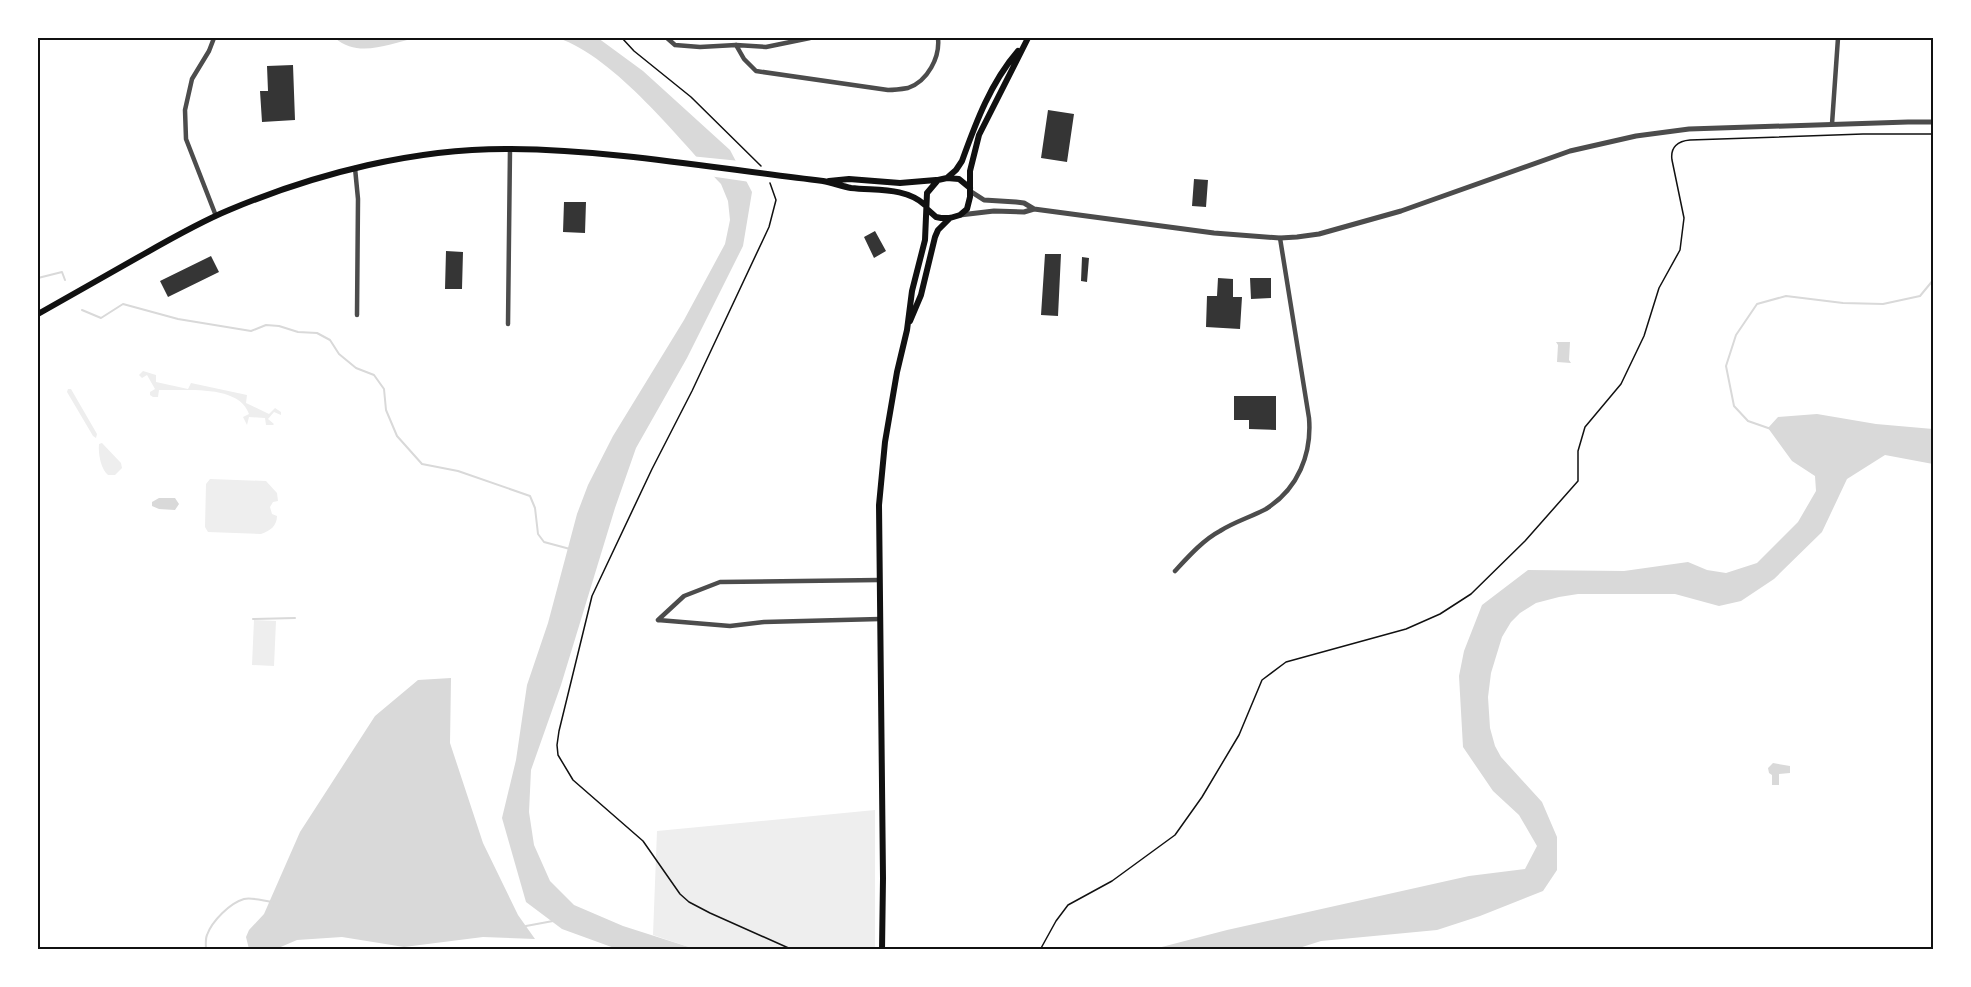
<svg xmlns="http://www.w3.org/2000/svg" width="1971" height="987" viewBox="0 0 1971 987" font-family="'IBM Plex Sans',sans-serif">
<rect width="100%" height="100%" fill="#fff"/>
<path fill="#eee" d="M143,371L156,375V382L188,389L191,383L247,395L246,403L269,414L275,408L281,412V415L274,412L268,419L274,424L273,425H266L265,418L249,417L247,425L243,417L249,414C239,384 185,391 159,390L158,397H153L150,395V392L155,389L147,375L142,378L139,375Z
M68,389H71L97,434L96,438L93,436L67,392Z
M102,443L121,463L122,468L115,475H108C101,469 98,454 99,444Z
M210,479L266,481L277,493L278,501L273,502L270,507L272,514L277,516C277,526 270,531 261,534L208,532L205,527L206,484Z
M254,620L276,621L274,666L252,665Z
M875,810V949H695L653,935L657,831Z"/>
<path fill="#d9d9d9" d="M335,38H416C390,43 359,59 335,38Z
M558,38H598L643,71L730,150L752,192L743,246L687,358L636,448L615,508L561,685L531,770L529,812L534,845L550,881L574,905L623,926L695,949H617L562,929L526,902L502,818L516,760L527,685L548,623L577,514L588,485L613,436L684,320L725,244L730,220L728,201L721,184C680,140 615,57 558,38Z
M1556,342H1570L1569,360L1571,363L1557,362L1558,345Z
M1817,414L1876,424L1933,429V464L1885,455L1847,479L1822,532L1774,579L1741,601L1719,606L1675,594H1578L1559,597L1536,603L1520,613L1511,622L1502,637L1491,673L1488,697L1490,728L1495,746L1501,757L1542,802L1557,837V870L1543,891L1480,916L1437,930L1321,941L1296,949H1154L1227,930L1469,876L1525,869L1537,846L1519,815L1493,791L1463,747L1459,676L1464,651L1482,605L1528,570L1624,571L1688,562L1707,570L1726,573L1757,563L1798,522L1816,491L1815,476L1792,461L1768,428L1778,417Z
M159,498H175L179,504L175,510L159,509L152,506V502Z
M451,678L450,743L483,843L518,915L535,939L483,937L404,947L342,937L297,940L276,949H249L246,937L249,930L264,914L300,832L375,716L418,680Z
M1773,763L1790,766V773L1779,774V785H1772V775L1769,773L1768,768Z"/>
<path fill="#fff" d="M690,156L740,161L750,182L709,176Z"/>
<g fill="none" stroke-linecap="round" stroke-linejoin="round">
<path stroke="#d9d9d9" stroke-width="2" d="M38,278L62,272L65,280
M82,310L101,318L123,304L178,319L251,331L266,325L279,326L298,332L317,333L330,340L339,354L356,368L374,375L384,389L386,410L397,436L422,464L458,471L530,496L535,508L538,534L544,542L570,549
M1771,429L1748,421L1734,406L1726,366L1736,335L1757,304L1786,296L1843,303L1883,304L1920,296L1934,279
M253,619L295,618
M526,926L553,921
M206,950C206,945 205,939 207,935C212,921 230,903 244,899C252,897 264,901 273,902"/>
</g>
<path fill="#353535" d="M293,65L295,120L262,122L260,91H268L267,66Z
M1048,110L1074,114L1067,162L1041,158Z
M1194,179L1208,180L1206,207L1192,206Z
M564,202H586L585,233L563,232Z
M875,231L886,251L874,258L864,237Z
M446,251L463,252L462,289H445Z
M1045,254H1061L1058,316L1041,315Z
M211,256L219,272L168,297L160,281Z
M1082,257L1089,258L1087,282L1081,281Z
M1218,278L1233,279V297H1242L1240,329L1206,327L1207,296H1217Z
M1250,278H1271V298L1251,299Z
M1234,396H1276V430L1249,429V420H1234Z"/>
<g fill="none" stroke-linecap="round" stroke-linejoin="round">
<path stroke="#111" stroke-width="1.5" d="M622,38L634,51L691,97L761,166
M770,183L776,200L769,227L692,391L652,469L592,596L559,731L557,745L558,755L573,780L643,841L680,894L689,902L710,913L793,950
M1040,950L1056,921L1068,905L1112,881L1175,835L1202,797L1239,735L1262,680L1286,662L1406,629L1440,614L1471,594L1525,541L1578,481V451L1585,427L1621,384L1644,336L1659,288L1680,250L1684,218L1672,160C1670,147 1678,141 1690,140L1863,134H1934"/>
<path stroke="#4c4c4c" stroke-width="4.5" d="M214,38L209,51L192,79L185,110L186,139L216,216
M667,38L675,45L700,47L736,45L766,47L810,38
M736,45L744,59L756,71L888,90C895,90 902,89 908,88C928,81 940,57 938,38
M1832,124L1838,38
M355,168L358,199L357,315
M508,324L510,149
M1175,571C1188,557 1203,540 1220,531C1234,522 1251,517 1266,509C1298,489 1312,454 1309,418L1280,238
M658,620L684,596L720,582L879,580
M658,620L730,626L764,622L880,619"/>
<path stroke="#4c4c4c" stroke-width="5" d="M970,191L984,200L1016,202L1024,203L1034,209L1214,233L1280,238L1297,237L1319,234L1401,211L1570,151L1636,136L1689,129L1908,122H1934
M960,215L994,211L1024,212L1034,209
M1933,950L1934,949"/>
<path stroke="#111" stroke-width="6" d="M948,177L956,170L962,161C976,122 991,82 1018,51
M829,181L849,179L900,183L936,180
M927,209L936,217L941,218H950L960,215L967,209L970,197V171L979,135L1028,38
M38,314C73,294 109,274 144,254C172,238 200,222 229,210C317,173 416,148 511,149C616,150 719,169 823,181C832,183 842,186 851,188C877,191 905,187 925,205
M910,321L921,295L935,237L938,230L950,218
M882,950L883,878L879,505L885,442L897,372L907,330L912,291L925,240L927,193L938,180L947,178L959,179L970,188"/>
</g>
<rect width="1971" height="987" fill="none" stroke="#ffffff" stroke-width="78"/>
<rect x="39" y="39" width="1893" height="909" fill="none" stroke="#111" stroke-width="2"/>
</svg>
